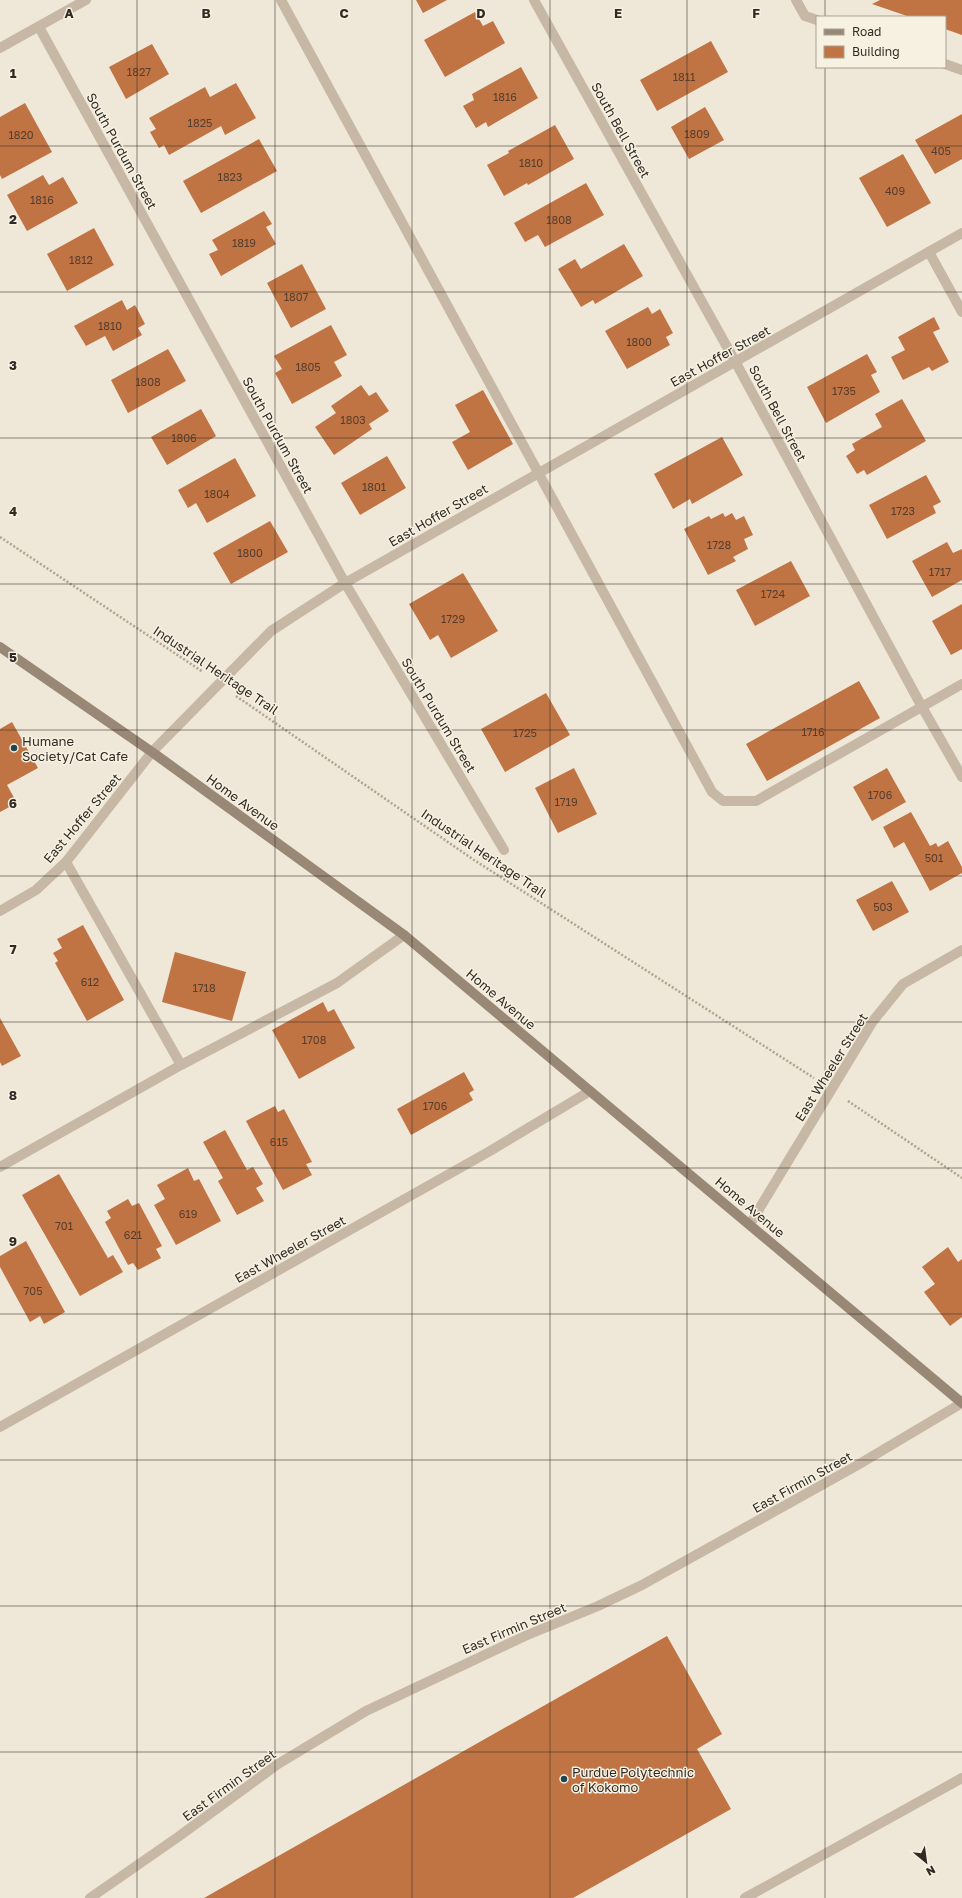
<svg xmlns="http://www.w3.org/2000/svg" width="962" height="1898" viewBox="0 0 962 1898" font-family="'Golos Text',sans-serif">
<rect width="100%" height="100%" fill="#efe7d7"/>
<path fill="#c07444" d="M416,0H447L423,13Z
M880,0H962V35L945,29V17H910L872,4Z
M475,12L483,26L493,21L505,43L445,77L424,40Z
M711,41L728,72L657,111L640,80Z
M152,44L169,74L126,99L109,67Z
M521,67L538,98L488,127L486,122L476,128L463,106L474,100L472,94Z
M236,83L256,118L225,135L221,126L169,155L164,145L159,148L150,132L156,129L149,118L205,87L210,97Z
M25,103L52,152L2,179L0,175V117Z
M705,107L724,140L689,159L671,127Z
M962,114V159L935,174L915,140Z
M555,125L574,159L528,185L527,183L504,196L487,165L509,153L508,151Z
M259,139L277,171L201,213L183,181Z
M903,154L931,203L887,227L859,178Z
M43,175L49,185L63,177L78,203L27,231L7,195Z
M586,183L604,215L545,247L538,235L525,242L514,223Z
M264,211L272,224L266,227L276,244L221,276L209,254L218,250L212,240Z
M94,228L114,265L67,291L47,254Z
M624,244L643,276L595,304L593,300L581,307L558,269L575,259L581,269Z
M302,264L326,309L291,328L267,283Z
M122,300L127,310L135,305L145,324L138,328L142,335L113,351L105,336L86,346L74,326Z
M648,307L652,314L660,309L673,333L666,337L670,345L627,369L605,331Z
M934,317L940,329L933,332L949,362L932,371L929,367L903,380L891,357L905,350L898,337Z
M331,325L347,355L334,362L342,376L292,404L275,373L282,369L274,356Z
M168,349L186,381L128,413L111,380Z
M867,354L877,372L871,375L880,392L826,423L807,387Z
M361,385L369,396L376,392L389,411L369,424L372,429L334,455L315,427L336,413L331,406Z
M483,390L513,444L468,470L452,442L470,432L455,405Z
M902,399L926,441L867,475L864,470L857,474L846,456L855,450L852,444L882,427L875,414Z
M201,409L216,436L167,465L151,437Z
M722,437L743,475L692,504L690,499L673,509L654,474Z
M387,456L406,488L360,515L341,483Z
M235,458L256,496L207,523L196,503L188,508L178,490Z
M926,475L941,502L933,506L936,513L887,539L869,505Z
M723,513L725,517L732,513L736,520L744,516L753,535L744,539L748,549L733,557L736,561L708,575L684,529L709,516L711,519Z
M270,521L288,552L231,584L213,553Z
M947,542L953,553L962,549V580L932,597L912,561Z
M791,561L810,596L755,626L736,590Z
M463,573L498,631L451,658L438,635L430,640L409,604Z
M962,604V649L951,655L932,621Z
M859,681L880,718L767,781L746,744Z
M546,693L570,735L505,772L481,729Z
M12,722L38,768L7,785L17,803L0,812V729Z
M574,768L597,814L558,833L535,788Z
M887,768L906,802L872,821L853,787Z
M911,812L930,846L936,843L938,847L948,841L962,867V873L930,891L904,842L894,848L883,827Z
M892,881L909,912L873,931L856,900Z
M83,925L124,1000L87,1021L55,963L58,961L53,953L62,948L57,939Z
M175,952L246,972L232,1021L162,1002Z
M323,1002L328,1012L334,1009L355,1048L299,1079L272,1030Z
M0,1018L21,1056L2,1066L0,1062Z
M464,1072L474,1090L469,1093L473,1100L411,1135L397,1109Z
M275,1106L278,1112L284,1109L312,1162L306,1164L312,1175L283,1190L246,1121Z
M225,1130L247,1170L253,1167L263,1184L256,1188L264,1201L237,1215L218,1181L223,1178L203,1142Z
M188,1168L194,1181L199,1179L221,1221L176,1245L154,1205L165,1199L157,1185Z
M59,1174L108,1258L113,1255L123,1272L80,1296L22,1195Z
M128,1199L132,1206L139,1203L162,1246L156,1249L161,1258L138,1270L133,1263L128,1265L105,1222L111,1218L107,1211Z
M26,1241L65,1312L44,1324L40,1316L30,1322L0,1267V1256Z
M948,1247L958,1262L962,1259V1317L950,1326L924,1292L935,1284L922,1267Z
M667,1636L722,1734L697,1749L731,1809L573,1898H204Z"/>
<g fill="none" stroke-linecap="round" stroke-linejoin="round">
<path stroke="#b2a28e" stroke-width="2.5" stroke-dasharray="2 2" stroke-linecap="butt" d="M0,537L203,672
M236,696L474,860L814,1078
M848,1101L962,1178"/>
<path stroke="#c6b8a4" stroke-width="10" d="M281,0L712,792L723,801H756L962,684
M796,0L805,16L817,20
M945,64L962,70
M929,252L962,312
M66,862L181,1065
M0,1167L181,1065L337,983L404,935
M745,1898L962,1778"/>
<path stroke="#c6b8a4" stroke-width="10" d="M534,0L736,363L922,707L962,777
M39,27L345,583L504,850
M0,48L86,0
M0,911L36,890L66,862L152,752L271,631L345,583L962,233
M750,1224L873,1021L903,984L962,950
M0,1427L490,1151L590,1091
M90,1898L178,1837L278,1764L366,1711L525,1636L598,1606L642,1585L856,1466L962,1403"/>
<path stroke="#998876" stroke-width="10" d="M0,647L152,752L404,935L962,1403"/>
</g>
<path fill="none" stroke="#322b25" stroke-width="1" stroke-opacity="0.55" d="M137,0V1898M275,0V1898M412,0V1898M550,0V1898M687,0V1898M825,0V17M825,67V1898M0,146H962M0,292H962M0,438H962M0,584H962M0,730H962M0,876H962M0,1022H962M0,1168H962M0,1314H962M0,1460H962M0,1606H962M0,1752H962"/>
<g fill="#1d4651" stroke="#f7f1e2" stroke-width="1.5">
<circle cx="14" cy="748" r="4"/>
<circle cx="564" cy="1779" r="4"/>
</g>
<g text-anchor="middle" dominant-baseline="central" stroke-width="3" stroke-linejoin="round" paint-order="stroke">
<g font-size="11" fill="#563d2d">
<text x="139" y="71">1827</text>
<text x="684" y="76">1811</text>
<text x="505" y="96">1816</text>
<text x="200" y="122">1825</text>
<text x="697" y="133">1809</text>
<text x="21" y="134">1820</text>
<text x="941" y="150">405</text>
<text x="531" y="162">1810</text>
<text x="230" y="176">1823</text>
<text x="895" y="190">409</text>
<text x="42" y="199">1816</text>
<text x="559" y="219">1808</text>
<text x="244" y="242">1819</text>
<text x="81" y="259">1812</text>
<text x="296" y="296">1807</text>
<text x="110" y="325">1810</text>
<text x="639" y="341">1800</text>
<text x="308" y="366">1805</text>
<text x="148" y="381">1808</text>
<text x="844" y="390">1735</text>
<text x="353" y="419">1803</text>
<text x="184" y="437">1806</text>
<text x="374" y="486">1801</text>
<text x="217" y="493">1804</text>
<text x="903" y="510">1723</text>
<text x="719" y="544">1728</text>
<text x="250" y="552">1800</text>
<text x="940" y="571">1717</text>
<text x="773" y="593">1724</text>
<text x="453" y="618">1729</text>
<text x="813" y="731">1716</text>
<text x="525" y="732">1725</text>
<text x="880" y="794">1706</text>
<text x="566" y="801">1719</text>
<text x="934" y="857">501</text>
<text x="883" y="906">503</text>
<text x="90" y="981">612</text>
<text x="204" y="987">1718</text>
<text x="314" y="1039">1708</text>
<text x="435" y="1105">1706</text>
<text x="279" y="1141">615</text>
<text x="188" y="1213">619</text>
<text x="64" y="1225">701</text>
<text x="133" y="1234">621</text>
<text x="33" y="1290">705</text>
</g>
<g font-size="13" fill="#322b25" stroke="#f7f1e2">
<text transform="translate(621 130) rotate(61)">South Bell Street</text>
<text transform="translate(122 151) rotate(61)">South Purdum Street</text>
<text transform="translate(720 356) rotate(-29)">East Hoffer Street</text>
<text transform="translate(778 413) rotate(62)">South Bell Street</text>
<text transform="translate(278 435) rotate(61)">South Purdum Street</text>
<text transform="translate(438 515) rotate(-30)">East Hoffer Street</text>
<text transform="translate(216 670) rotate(34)">Industrial Heritage Trail</text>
<text transform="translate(439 715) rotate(59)">South Purdum Street</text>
<text transform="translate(243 802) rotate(36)">Home Avenue</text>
<text transform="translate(82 818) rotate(-50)">East Hoffer Street</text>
<text transform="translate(484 853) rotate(34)">Industrial Heritage Trail</text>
<text transform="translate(501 999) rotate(40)">Home Avenue</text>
<text transform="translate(831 1067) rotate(-58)">East Wheeler Street</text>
<text transform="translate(750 1207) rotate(40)">Home Avenue</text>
<text transform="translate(290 1249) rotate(-29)">East Wheeler Street</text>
<text transform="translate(802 1482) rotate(-29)">East Firmin Street</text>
<text transform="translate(514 1628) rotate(-23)">East Firmin Street</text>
<text transform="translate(229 1785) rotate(-36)">East Firmin Street</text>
</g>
<g font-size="13" fill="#322b25" stroke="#f7f1e2" text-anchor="start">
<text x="22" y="741">Humane<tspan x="22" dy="15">Society/Cat Cafe</tspan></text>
<text x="572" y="1772">Purdue Polytechnic<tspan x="572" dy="15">of Kokomo</tspan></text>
</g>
</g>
<g font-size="13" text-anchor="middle" font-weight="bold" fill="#322b25" stroke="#f7f1e2" stroke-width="3" stroke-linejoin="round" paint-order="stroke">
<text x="69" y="18">A</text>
<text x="206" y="18">B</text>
<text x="344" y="18">C</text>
<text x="481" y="18">D</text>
<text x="618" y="18">E</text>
<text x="756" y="18">F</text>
<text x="13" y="78">1</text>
<text x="13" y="224">2</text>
<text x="13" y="370">3</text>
<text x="13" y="516">4</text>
<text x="13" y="662">5</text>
<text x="13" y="808">6</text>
<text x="13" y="954">7</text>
<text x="13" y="1100">8</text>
<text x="13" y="1246">9</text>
</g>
<rect x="816" y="16" width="130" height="52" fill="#f7f1e2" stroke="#a8a296"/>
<rect x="824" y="29" width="20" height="6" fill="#998876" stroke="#a8a296"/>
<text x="852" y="36" font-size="12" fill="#322b25">Road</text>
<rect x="824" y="46" width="20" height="12" fill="#c07444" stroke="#a8a296"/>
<text x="852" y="56" font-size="12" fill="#322b25">Building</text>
<g transform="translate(926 1862) rotate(151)" stroke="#f7f1e2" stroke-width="3" paint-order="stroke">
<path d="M0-3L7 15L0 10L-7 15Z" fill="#322b25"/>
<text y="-6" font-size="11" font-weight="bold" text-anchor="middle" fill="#322b25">N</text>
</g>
</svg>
